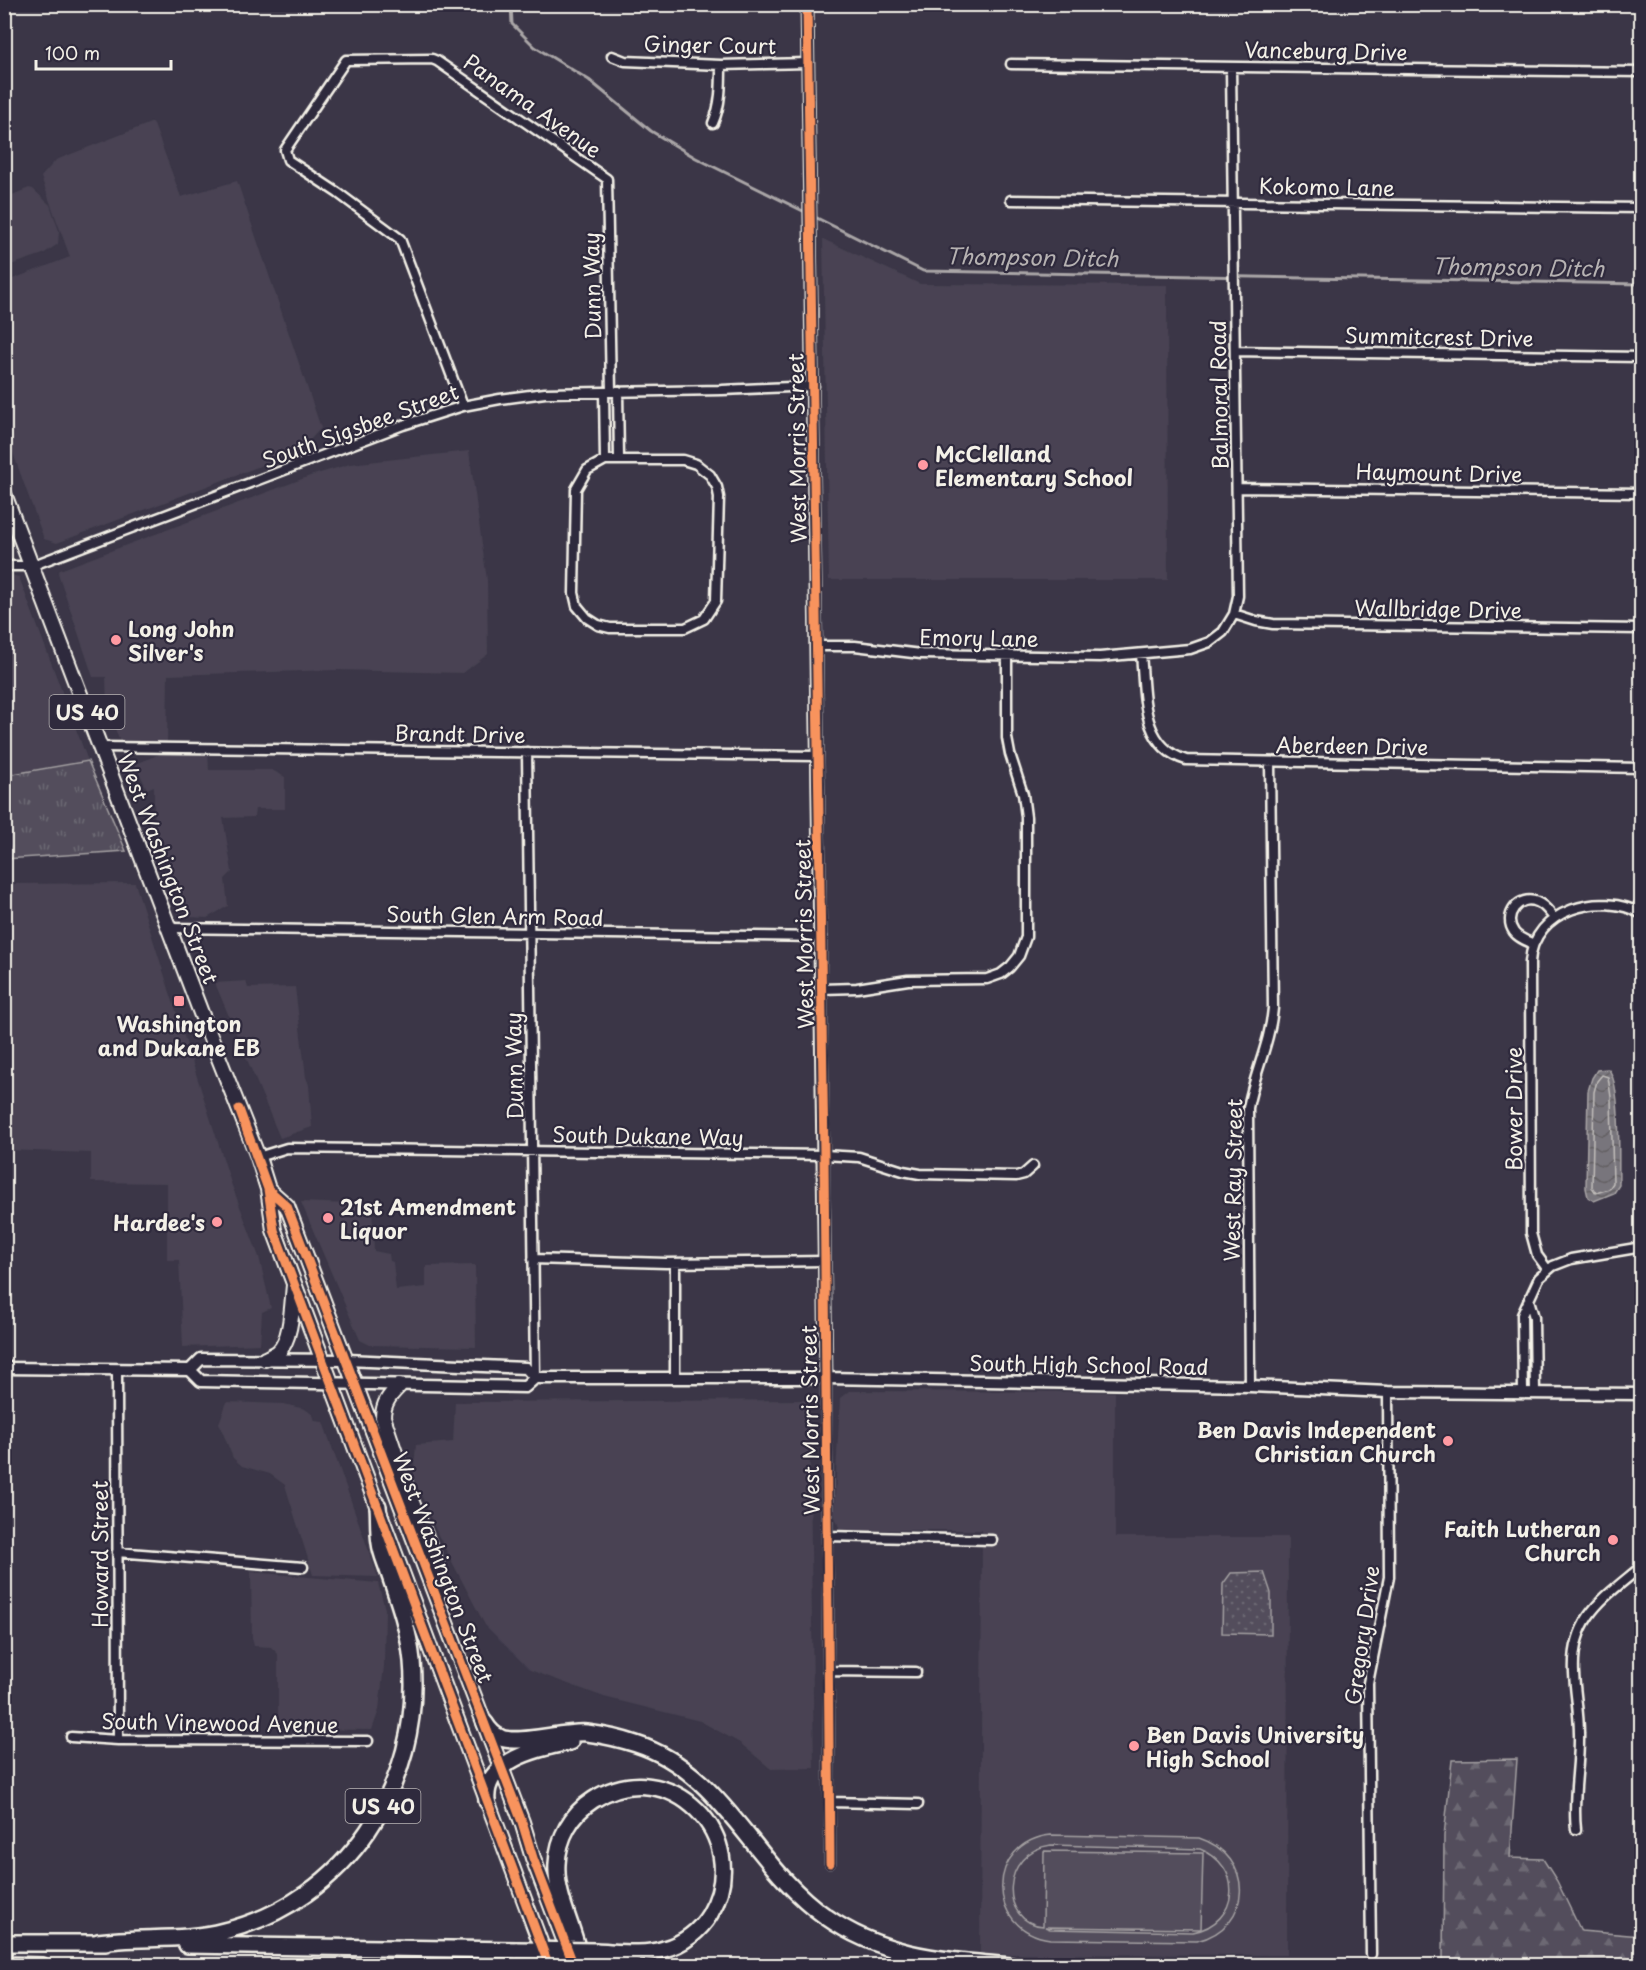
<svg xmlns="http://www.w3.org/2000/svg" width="1646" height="1970" viewBox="0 0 1646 1970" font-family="'Playpen Sans',sans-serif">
<defs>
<pattern id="grass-tufts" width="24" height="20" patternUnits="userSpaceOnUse" patternTransform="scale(1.5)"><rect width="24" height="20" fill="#534e5c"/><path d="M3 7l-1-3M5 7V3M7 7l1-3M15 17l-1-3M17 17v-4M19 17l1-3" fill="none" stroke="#6c6873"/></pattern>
<pattern id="forest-firs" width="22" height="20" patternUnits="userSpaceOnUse" patternTransform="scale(1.5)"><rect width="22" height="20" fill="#534e5c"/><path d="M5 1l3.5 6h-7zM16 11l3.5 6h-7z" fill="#6c6873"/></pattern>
<pattern id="park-dots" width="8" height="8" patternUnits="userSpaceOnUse" patternTransform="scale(1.5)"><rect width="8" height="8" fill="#534e5c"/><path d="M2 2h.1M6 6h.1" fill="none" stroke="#6c6873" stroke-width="1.8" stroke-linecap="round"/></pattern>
<pattern id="water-waves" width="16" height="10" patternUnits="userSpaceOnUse" patternTransform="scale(1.5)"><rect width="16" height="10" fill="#78747b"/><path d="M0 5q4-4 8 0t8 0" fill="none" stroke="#636063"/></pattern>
</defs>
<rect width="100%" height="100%" fill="#3b3647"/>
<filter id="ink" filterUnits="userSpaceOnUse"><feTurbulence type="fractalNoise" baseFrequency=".0167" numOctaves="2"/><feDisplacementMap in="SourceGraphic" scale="12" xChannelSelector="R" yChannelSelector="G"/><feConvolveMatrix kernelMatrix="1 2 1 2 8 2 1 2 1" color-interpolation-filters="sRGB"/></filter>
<g filter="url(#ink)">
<path fill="#484352" d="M153,122L181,197L237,181L321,428L300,451L57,543L44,539L5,431V282L70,257L41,177L56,160Z
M29,188L33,189L50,205L59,231L58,244L43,254L5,267V198Z
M823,239L920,284L1167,285L1168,580H829Z
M469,451L487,580L488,654L463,673L336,670L168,675L167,745L120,742L107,707L106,677H93L58,573L60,570L310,476L350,464Z
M4,573L19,577L88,761L12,778L5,773Z
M170,750H208L209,770H272L285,777V809H255L254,817L223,818L232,872L225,879L228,906L207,918L190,917L185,912L157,841L154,813V786L147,789L135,764Z
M135,883L231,1183L259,1257L271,1308L262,1312L260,1344L183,1347L179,1260H167V1183L91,1182V1153L5,1150V884Z
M246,981L248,988L295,987L306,1077L309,1085L312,1127L280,1138L215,983Z
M301,1202L372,1205L374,1251L389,1254L390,1261L393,1262L396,1290L426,1287V1266L475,1265L476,1347L370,1345L360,1340Z
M849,1391L1115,1392V1537H1288L1287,1955L980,1954L982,1530H840L834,1514L840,1398Z
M809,1400L814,1768L771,1769L740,1743L700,1721L604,1697L530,1670L485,1625L438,1535L413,1476L416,1445L453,1442L455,1402Z
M227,1402L284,1404L305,1409L313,1415L315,1421L323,1422L378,1577L313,1575L285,1485L270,1474L242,1466L233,1458L219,1423Z
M251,1572L378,1583L385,1609L384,1666L379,1710L372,1730L278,1729V1654L271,1647L254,1646L252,1638Z"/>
<path fill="url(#grass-tufts)" stroke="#a4a0a2" stroke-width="1.5" d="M88,761L126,851L5,859V771L13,774Z"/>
<path fill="url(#forest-firs)" stroke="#a4a0a2" stroke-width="1.5" d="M1517,1759L1510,1858L1543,1859L1557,1881L1581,1931L1641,1936V1959L1443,1961L1444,1836L1452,1760Z"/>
<path fill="url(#park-dots)" stroke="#a4a0a2" stroke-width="1.5" d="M1264,1572L1271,1593V1634L1222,1633L1223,1584L1231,1573Z"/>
<path fill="#534e5c" stroke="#a4a0a2" stroke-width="1.5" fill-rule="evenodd" d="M1051,1835L1199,1838C1255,1856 1254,1927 1197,1941L1050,1939C985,1930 986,1842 1051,1835ZM1051,1845L1200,1849C1244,1866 1240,1923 1193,1932L1050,1929L1045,1927L1201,1929L1203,1853L1044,1851L1043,1926C999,1923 1000,1852 1051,1845Z"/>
<path fill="url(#water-waves)" stroke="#aaa6a7" stroke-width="1.5" d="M1608,1069C1622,1082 1618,1163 1619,1185L1614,1193L1594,1201L1588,1197L1586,1188L1588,1091L1592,1078L1597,1070Z"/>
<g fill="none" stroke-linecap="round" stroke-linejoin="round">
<path stroke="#c2bfbc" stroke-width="1.5" d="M1602,1075L1608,1077L1611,1097L1613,1183L1609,1189L1596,1193L1592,1187L1594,1092L1597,1081Z"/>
<path stroke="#aaa6a7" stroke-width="3" d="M511,4L512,24L535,47L589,80L651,131L696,158L807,213
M813,216L923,271L1642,284"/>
<defs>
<path id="minor" d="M428,4V5
M612,56L625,61L721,65L808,63
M1011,64L1642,72
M713,123C721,105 721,85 721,65
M1011,200L1642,208
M1235,351L1642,357
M618,391L619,459
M604,392L605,460
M463,406L400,239L338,193L288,160L285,150L346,60L432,59L437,61L607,179L611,392
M605,460H683L696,464L710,475L717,487L719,497L716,601L704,619L685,628H610L598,625L587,618L577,606L574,593L576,489L587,470Z
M1237,488L1642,493
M4,566H31L403,425L463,406L500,399L545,393L722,390L814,386
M1234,614L1256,621L1273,624L1642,629
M817,646H855L921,654L1100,657L1190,649L1210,642L1223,632L1234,614L1238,596L1231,67
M1141,654C1145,693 1140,746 1186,760L1642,768
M101,747L818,756
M527,752L535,1378
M1635,911L1642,901
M169,928L821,937
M1534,944C1527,941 1518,938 1514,932C1502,916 1519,894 1537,902C1545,905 1549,912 1554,918
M821,989L857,988L908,980L987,979L1001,974L1010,967L1019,956L1026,937V817L1023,794L1010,754L1007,738V655
M258,1157L287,1148L824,1155L859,1157L903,1171L920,1174L1016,1176L1024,1174L1033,1166
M533,1259L666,1263L825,1261
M1548,1270L1537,1255L1531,1233L1530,962C1533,909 1601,891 1642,914
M1529,1300L1534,1317L1535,1393
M117,1369L118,1740
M675,1378V1263
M826,1378L830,1863
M1250,1386L1248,1108C1254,1074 1270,1043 1273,1008L1270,762
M1523,1393L1522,1315L1539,1278L1553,1266L1571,1259L1642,1247
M828,1536L992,1540
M117,1552L303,1567
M828,1671L916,1672
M71,1737L118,1740L368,1741
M830,1802L918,1804
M1576,1829C1572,1798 1580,1765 1579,1733C1579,1713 1575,1693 1574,1673C1571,1617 1604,1598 1642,1566
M1371,1954L1368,1683L1389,1577L1388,1392"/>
<path id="tertiary" d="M807,4L826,1378
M4,1368L190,1370L201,1359L347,1360L526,1368L535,1378
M190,1370L201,1381L525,1387L535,1378H826L1250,1386L1388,1392L1642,1394"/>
<path id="primary" d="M4,494L201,1013L258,1157L268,1189L274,1230L549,1966
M268,1189L287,1206L522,1822L533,1858L574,1966
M265,1359C269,1357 274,1355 278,1352C292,1340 292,1303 294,1285
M399,1386C390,1395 383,1403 383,1417L409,1495L436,1562L439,1592"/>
<path id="motorway" d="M485,1723C489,1730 494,1735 501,1738C519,1745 564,1731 587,1733C603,1735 621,1739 636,1744C724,1772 753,1866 825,1916C883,1957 943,1960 1011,1966
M487,1801C483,1760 539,1748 570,1742
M98,1942C140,1936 183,1942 224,1931C346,1901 423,1784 412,1661C409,1631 399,1602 389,1573C386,1563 381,1553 380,1543C378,1531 379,1518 378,1506
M4,1943H106
M187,1945L517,1950
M4,1965L42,1966
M581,1966C577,1932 555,1899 557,1864C558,1838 571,1814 593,1800C669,1751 755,1837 710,1914C700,1931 683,1944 664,1949C643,1956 618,1952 596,1951"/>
</defs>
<use href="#minor" stroke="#f4f1e8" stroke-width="13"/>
<use href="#tertiary" stroke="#f4f1e8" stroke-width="15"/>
<use href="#primary" stroke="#f4f1e8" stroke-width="18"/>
<use href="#motorway" stroke="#f4f1e8" stroke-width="20"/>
<use href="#minor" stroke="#2f2a3d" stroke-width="8"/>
<use href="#tertiary" stroke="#2f2a3d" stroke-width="10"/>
<use href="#primary" stroke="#2f2a3d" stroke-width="14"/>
<use href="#motorway" stroke="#2f2a3d" stroke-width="15"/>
<defs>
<path id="motorway-bridge" d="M517,1950L596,1951"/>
</defs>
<use href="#motorway-bridge" stroke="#f4f1e8" stroke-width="20" stroke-linecap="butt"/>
<use href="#motorway-bridge" stroke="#2f2a3d" stroke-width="15"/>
<defs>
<path id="cycleway" d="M807,4L824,1155L830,1863
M239,1109L268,1189L274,1230L549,1966
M268,1189L287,1206L522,1822L533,1858L574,1966"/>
</defs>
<use href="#cycleway" stroke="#2f2a3d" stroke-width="13"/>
<use href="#cycleway" stroke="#f8935d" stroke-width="9"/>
</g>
</g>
<g fill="#ff9aa2" stroke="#2f2a3d" stroke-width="2">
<circle cx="923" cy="465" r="6"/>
<circle cx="116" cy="640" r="6"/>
<rect x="173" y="995" width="12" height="12" rx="3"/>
<circle cx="328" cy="1218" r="6"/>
<circle cx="217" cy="1222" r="6"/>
<circle cx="1448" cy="1441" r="6"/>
<circle cx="1613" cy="1540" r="6"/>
<circle cx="1134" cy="1746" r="6"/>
</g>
<g text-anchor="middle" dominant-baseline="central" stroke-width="4.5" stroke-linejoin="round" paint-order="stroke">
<g fill="#2f2a3d" stroke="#b9b5b5" stroke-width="1.5">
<rect x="49.5" y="695" width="75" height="34" rx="4.5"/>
<rect x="345.5" y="1789" width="75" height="34" rx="4.5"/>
</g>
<g font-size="20" font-weight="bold" fill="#f4f1e8">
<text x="87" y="712">US 40</text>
<text x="383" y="1806">US 40</text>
</g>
<g font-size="21" fill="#f4f1e8" stroke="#2f2a3d">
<text transform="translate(710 44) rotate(1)">Ginger Court</text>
<text transform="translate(1326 50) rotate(1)">Vanceburg Drive</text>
<text transform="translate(533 105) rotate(35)">Panama Avenue</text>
<text transform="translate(1327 186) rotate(1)">Kokomo Lane</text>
<text transform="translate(591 286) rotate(-91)">Dunn Way</text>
<text transform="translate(1439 336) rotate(1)">Summitcrest Drive</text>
<text transform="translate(1218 395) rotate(-91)">Balmoral Road</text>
<text transform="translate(360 425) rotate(-20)">South Sigsbee Street</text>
<text transform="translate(796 448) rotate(-91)">West Morris Street</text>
<text transform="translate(1439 472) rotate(1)">Haymount Drive</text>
<text transform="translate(1438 608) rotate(1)">Wallbridge Drive</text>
<text transform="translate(979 637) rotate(1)">Emory Lane</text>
<text transform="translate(460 733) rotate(1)">Brandt Drive</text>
<text transform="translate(1352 745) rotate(1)">Aberdeen Drive</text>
<text transform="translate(169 868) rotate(69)">West Washington Street</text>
<text transform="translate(495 915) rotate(1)">South Glen Arm Road</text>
<text transform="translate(803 934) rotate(-91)">West Morris Street</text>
<text transform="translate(513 1066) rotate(-91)">Dunn Way</text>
<text transform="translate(1513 1109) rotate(-90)">Bower Drive</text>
<text transform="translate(648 1135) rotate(1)">South Dukane Way</text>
<text transform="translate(1232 1180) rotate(-89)">West Ray Street</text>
<text transform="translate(1089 1364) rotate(1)">South High School Road</text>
<text transform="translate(809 1420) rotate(-91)">West Morris Street</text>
<text transform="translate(99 1554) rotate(-90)">Howard Street</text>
<text transform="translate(444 1567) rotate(69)">West Washington Street</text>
<text transform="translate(1361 1635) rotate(-82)">Gregory Drive</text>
<text transform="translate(220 1722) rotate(1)">South Vinewood Avenue</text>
</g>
<g font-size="21" font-weight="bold" fill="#f4f1e8" stroke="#2f2a3d" text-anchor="start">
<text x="935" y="453">McClelland<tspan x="935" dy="24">Elementary School</tspan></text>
<text x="128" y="628">Long John<tspan x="128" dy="24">Silver's</tspan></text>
<text x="179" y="1023" text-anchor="middle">Washington<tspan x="179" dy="24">and Dukane EB</tspan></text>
<text x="340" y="1206">21st Amendment<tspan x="340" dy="24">Liquor</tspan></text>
<text x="205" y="1222" text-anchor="end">Hardee's</text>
<text x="1436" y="1429" text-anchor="end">Ben Davis Independent<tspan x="1436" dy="24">Christian Church</tspan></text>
<text x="1601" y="1528" text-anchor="end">Faith Lutheran<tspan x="1601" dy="24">Church</tspan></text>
<text x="1146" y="1734">Ben Davis University<tspan x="1146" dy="24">High School</tspan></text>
</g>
<g font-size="22" font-style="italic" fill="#b6b2b2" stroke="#2f2a3d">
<text transform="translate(1032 256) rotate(1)">Thompson Ditch</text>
<text transform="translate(1518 266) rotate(1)">Thompson Ditch</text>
</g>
</g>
<rect width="1646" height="1970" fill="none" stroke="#2f2a3d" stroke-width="24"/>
<rect x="12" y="12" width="1622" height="1946" fill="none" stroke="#f4f1e8" stroke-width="2" filter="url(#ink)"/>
<path d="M36 60v9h135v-9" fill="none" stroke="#f4f1e8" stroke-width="3"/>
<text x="45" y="60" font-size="18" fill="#f4f1e8" stroke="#2f2a3d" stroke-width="4.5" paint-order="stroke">100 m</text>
</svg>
